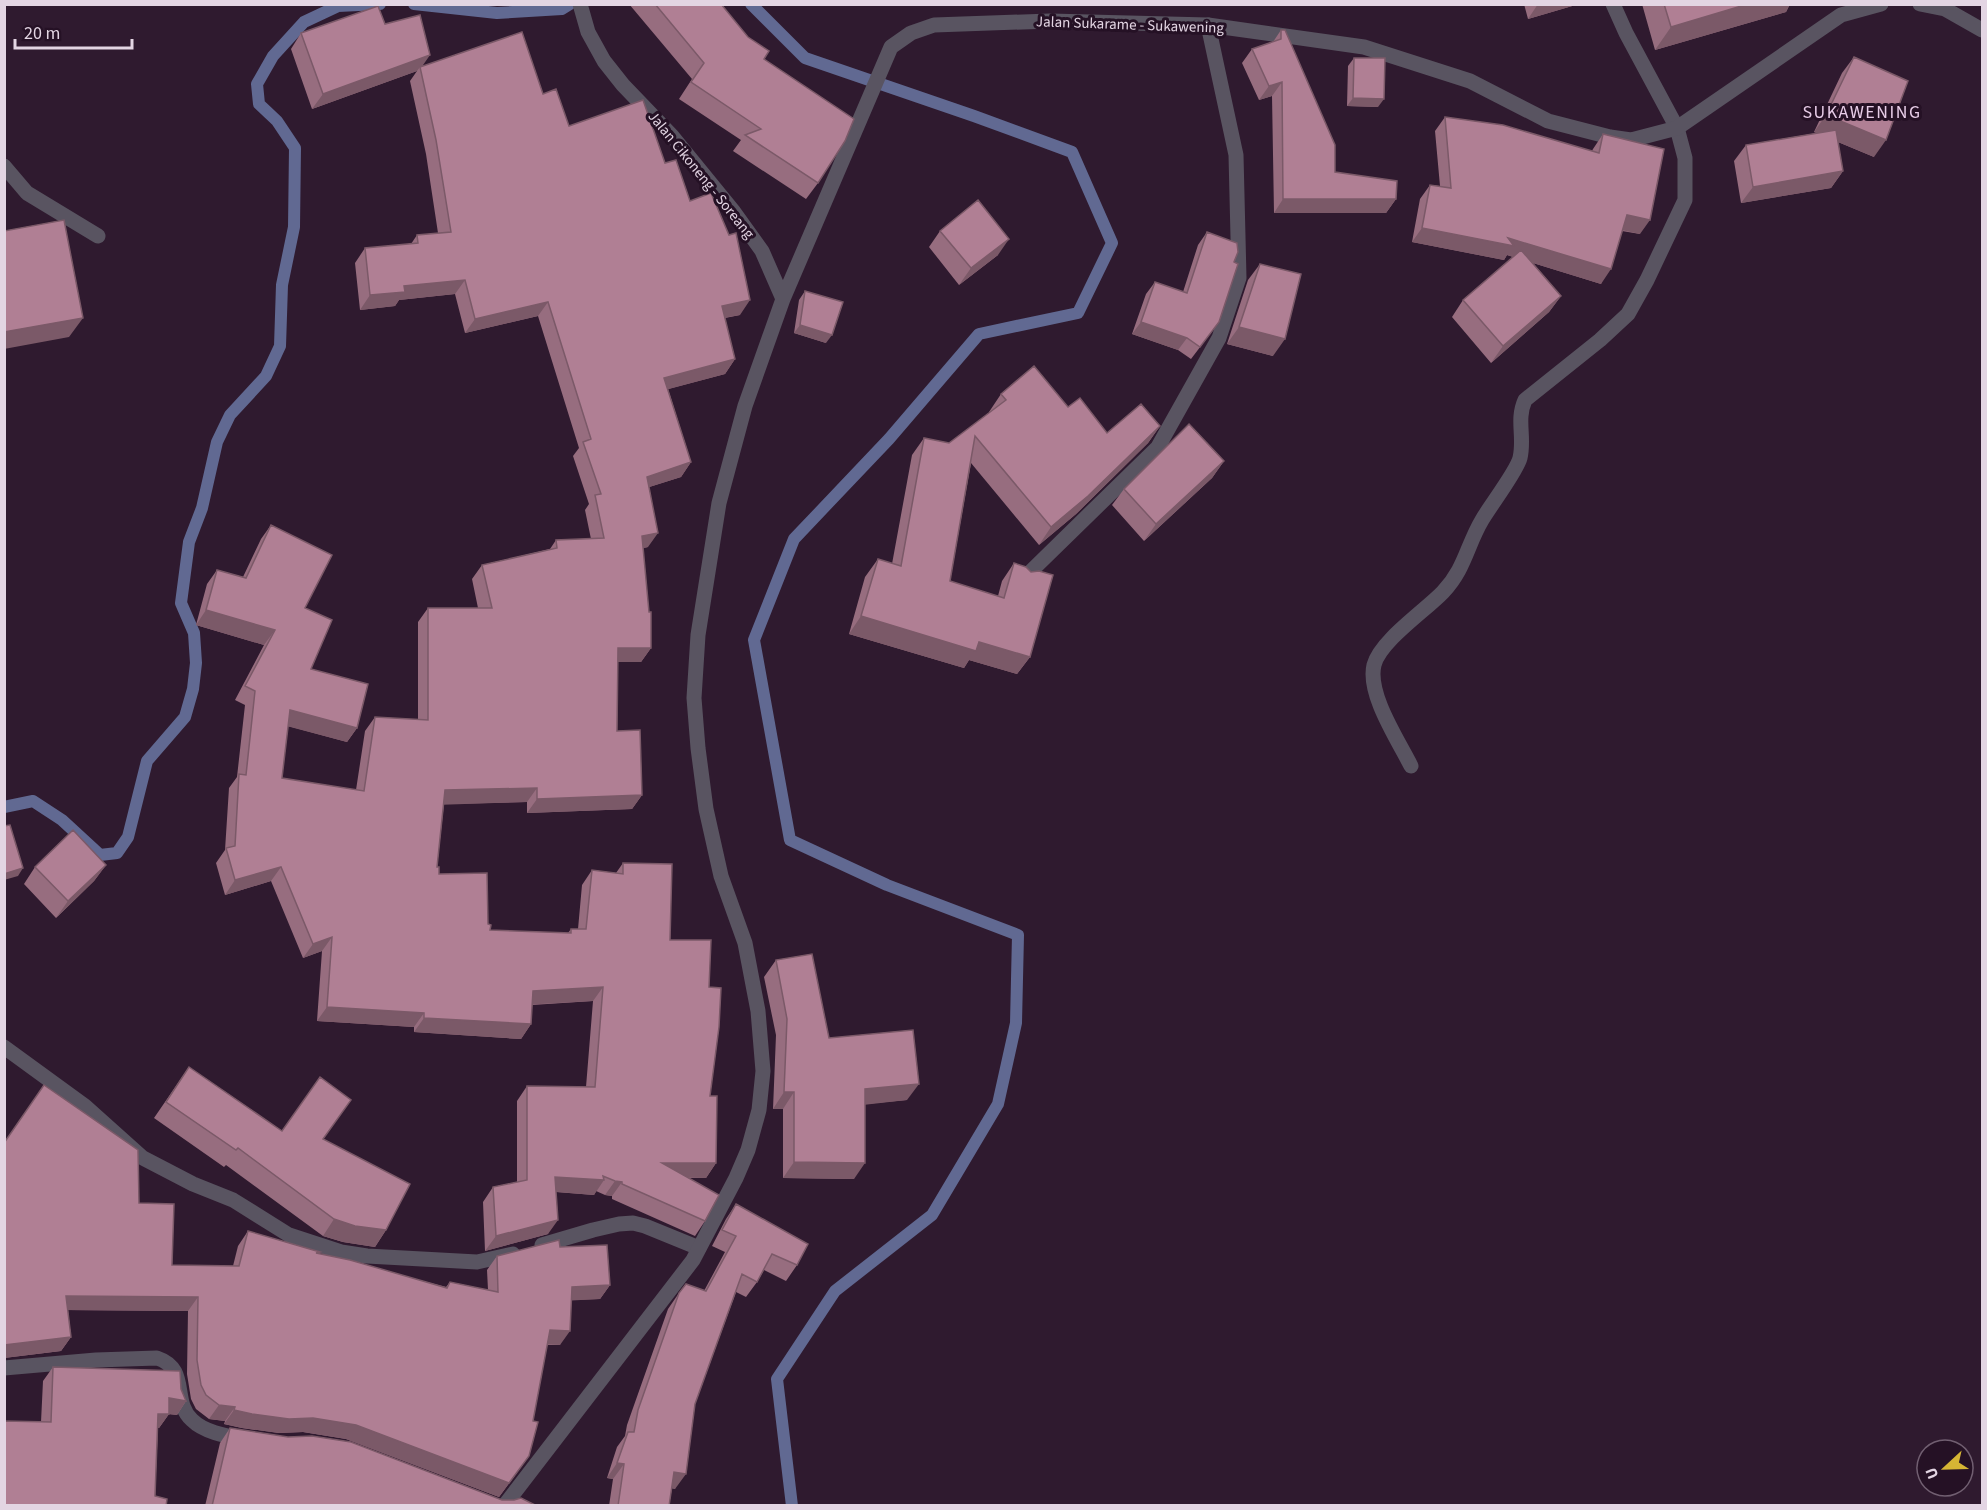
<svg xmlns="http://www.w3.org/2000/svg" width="1987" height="1510" viewBox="0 0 1987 1510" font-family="'Source Sans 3',sans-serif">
<rect width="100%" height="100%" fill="#2f1a2f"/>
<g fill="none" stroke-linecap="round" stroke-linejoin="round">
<path stroke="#616992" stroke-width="12" d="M414,4L497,13L562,9L570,4
M751,4L805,58L974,116L1072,152L1112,243L1078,313L979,334L889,439L794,539L754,640L790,840L887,885L1018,935L1016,1023L998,1104L932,1215L835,1291L777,1379L792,1506
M4,807L33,801L62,820L100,855L117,853L128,837L147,761L185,717L193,689L196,663L194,633L181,603L189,542L202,508L217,442L230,415L266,376L280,346L282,285L294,227L295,148L277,121L259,104L257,84L273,56L304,22L338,6L380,4"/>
<path stroke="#595461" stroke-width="15" d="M1613,4L1626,33L1677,128
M4,166L27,193L98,236"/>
<path stroke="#595461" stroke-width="15" d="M1022,580L1158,447L1219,338L1239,278L1236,155L1208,25
M1411,766C1398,740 1367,694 1374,665C1380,641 1426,610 1443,592C1465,569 1467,545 1482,520C1490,506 1517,471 1520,458C1525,437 1516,420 1525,400L1600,340L1628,314L1647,280L1685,200V158L1677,128
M4,1047L85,1106L143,1158L193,1184L233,1200L289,1235L341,1252L367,1256L477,1262L513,1254
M542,1245L593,1230L619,1224L633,1223L645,1226L699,1248
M4,1368L96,1360L157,1358C190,1369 171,1401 192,1420C205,1433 228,1436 245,1439"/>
<path stroke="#595461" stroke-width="15" d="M580,4L588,32L604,61L623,85L672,136L734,212L762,251L783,299
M1920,4L1945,9L1982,30
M504,1506L693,1260L736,1178L748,1150L759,1110L763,1071L758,1011L745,943L721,876L706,809L698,748L694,698L698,635L719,503L745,406L783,299L891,47L911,33L934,25L1050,21L1208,25L1364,47L1470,81L1548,121L1610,137L1631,140L1677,128L1841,15L1881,4"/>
</g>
<path fill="#976d7f" d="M629,4H721L764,59L818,183L806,199L733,151L741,140L679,99L692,79Z
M1524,4H1579L1528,19Z
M1642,4H1790L1786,12L1655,50Z
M385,24L423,66L543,94L569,126L665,163L690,201L740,315L725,318L735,359L725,374L668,389L691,462L681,477L649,487L648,547L643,548L651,648L641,662H618L617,731L642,795L632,809L527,813V802L444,804L437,867L439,874L488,924L490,930L568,933L571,929H578L582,885L592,870L616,873L623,863L670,940L709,987L710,1096L716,1163L706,1178H688L705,1221L695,1236L612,1199V1196L605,1195L596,1191L594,1195L556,1192L548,1234L485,1251L483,1202L493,1187L517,1182V1101L527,1086L586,1087L593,1001L532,1005L531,1024L521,1039L414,1032V1027L317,1021L322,951L303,958L271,881L225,895L216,863L225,850L229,788L237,777L245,705L235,700L264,645L196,625L207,584L217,570L243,577L261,539L271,525L305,608L311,669L357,728L347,742L288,726L282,778L356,790L365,731L375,717L418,720V622L428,608H478L472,579L482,565L550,549L556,540L591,539L585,510L589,504L573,456L579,448L538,316L465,333L455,294L399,300L395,306L360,310L355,263L365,248L411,244L417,235L438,233L426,154L410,81L417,71L312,109L291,49L301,33Z
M1281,30L1335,172L1396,199L1386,213H1274L1272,96L1259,100L1242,63L1252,49L1273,42Z
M1854,57L1874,157L1838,142L1843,171L1831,188L1741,203L1734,161L1746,145L1817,133L1814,132L1842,73Z
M1354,58L1378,107L1347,106L1348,66Z
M1445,117L1592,151L1593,149L1603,134L1640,234L1622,231L1601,284L1533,263L1561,296L1549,312L1491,363L1452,317L1463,300L1513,257L1507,255L1504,260L1412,242L1420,199L1430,185L1440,186L1435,131Z
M940,231L998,255L959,285L929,247Z
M1207,232L1210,334L1191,359L1178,350L1132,334L1146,294L1155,282L1183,292L1198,245Z
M1260,264L1273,356L1227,344L1248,280Z
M805,291L826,343L794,333L799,300Z
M1001,394L1068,407L1107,433L1160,426L1148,443L1076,514L1039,545L971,463L950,581L998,596L1002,581L1014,563L1030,657L1017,674L969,660L964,668L849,634L865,577L878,559L892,564L912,455L924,438L949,443L990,413L989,412Z
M1224,461L1212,478L1144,541L1112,505L1124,489Z
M106,865L94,881L56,918L24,884L35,867Z
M776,960L829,1038L907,1100L865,1104L854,1179L783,1178V1109H773L776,1035L764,977Z
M189,1067L282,1131L323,1139L386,1230L375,1247L343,1242L323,1236L226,1165L224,1167L154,1118Z
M139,1203L172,1265L233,1266L238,1246L248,1231L319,1254L446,1287L450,1282L488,1290L487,1270L497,1256L560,1247L610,1285L600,1299L571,1300L560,1345H547L533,1421L529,1456L499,1497L346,1439L303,1432L279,1433L242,1428L224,1424L225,1421L209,1419L196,1409L191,1399L187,1374L188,1311L68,1310L71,1337L61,1351L4,1358Z
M736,1204L797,1265L786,1281L764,1270L757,1282L746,1297L736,1292L695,1404L675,1489L672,1488L669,1506H609L613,1479L607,1478L617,1447L625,1436L627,1425L668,1309L679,1293L704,1291L725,1252L712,1246L726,1219Z
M53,1367L181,1389L186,1401L177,1415L169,1414L159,1428H158L155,1496L41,1422L43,1381Z
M230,1428L502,1500L537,1506H205L220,1443Z"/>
<path fill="#7b5968" d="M1538,4H1579L1528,19Z
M1748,4H1790L1786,12L1655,50L1671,27Z
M430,55L421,68L420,67L417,71L312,109L323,94Z
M1282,82L1272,96L1259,100L1269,86Z
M1353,98L1384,99L1378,107L1347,106Z
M1826,115L1886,140L1874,157L1814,132Z
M1843,171L1831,188L1741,203L1753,187Z
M1283,199H1396L1386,213H1274Z
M1627,215L1650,220L1640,234L1617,229Z
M1422,228L1508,238L1611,269L1601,284L1507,255L1504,260L1412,242Z
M1009,239L998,255L959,285L971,268Z
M465,280L455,294L399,300L395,306L360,310L370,295L404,286Z
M1561,296L1549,312L1491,363L1503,346Z
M750,300L740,315L712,320L722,306Z
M548,302L538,316L465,333L475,319Z
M83,318L69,337L4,349V332Z
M1141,322L1187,338L1178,350L1132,334Z
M800,325L832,335L826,343L794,333Z
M1239,327L1285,339L1273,356L1227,344Z
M735,359L725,374L654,393L664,378Z
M1160,426L1148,443L1076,514L1039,545L1051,527Z
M1224,461L1212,478L1144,541L1156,524Z
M691,462L681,477L637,491L647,477Z
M658,533L648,547L632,551L642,536Z
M206,610L275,630L264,645L196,625Z
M861,616L979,642L1030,657L1017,674L969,660L964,668L849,634Z
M618,648H651L641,662H608Z
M290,710L357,728L347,742L279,724Z
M537,788L527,802L435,805L445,790Z
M642,795L632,809L527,813L537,799Z
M106,865L94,881L56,918L68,901Z
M281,867L271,881L225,895L235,880Z
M23,868L18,876L4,880V874Z
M332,937L322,951L303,958L313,944Z
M603,987L593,1001L523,1005L533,991Z
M327,1007L424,1013L414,1027L317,1021Z
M424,1018L531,1024L521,1039L414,1032Z
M919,1084L907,1100L854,1106L865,1089Z
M784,1092H794L783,1109H773Z
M794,1162L865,1163L854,1179L783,1178Z
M662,1163H716L706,1178L651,1177Z
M555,1177L604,1180L594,1195L545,1191Z
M615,1181L622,1182L612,1196L605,1195Z
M334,1219L386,1230L375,1247L343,1242L323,1236Z
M558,1220L548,1234L485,1251L496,1236Z
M610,1285L600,1299L562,1301L572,1287Z
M66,1296L198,1297L188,1311L56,1310Z
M550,1330L570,1331L560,1345L540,1344Z
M71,1337L61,1351L4,1358V1345Z
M169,1398L186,1401L177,1415L159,1413Z
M219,1405L235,1407L225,1421L209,1419Z
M234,1410L313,1418L356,1425L529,1456L499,1497L346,1439L303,1432L279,1433L242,1428L224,1424Z
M158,1414H169L159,1428H148Z
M617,1463L624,1464L613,1479L607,1478Z
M674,1472L686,1474L675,1489L663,1487Z"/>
<path fill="#b07f94" stroke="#7b5968" stroke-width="1.5" d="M655,4H721L748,37L769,51L764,59L854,119L845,141L818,183L745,135L761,129L691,82L704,63Z
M1664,4H1748L1671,27Z
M378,6L385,24L420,15L430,55L323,94L301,33Z
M1281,30H1285L1335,145V172L1397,181L1396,199H1283L1282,82L1269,86L1252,49L1281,39Z
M522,32L543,94L556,89L569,126L643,100L665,163L676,160L690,201L711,193L729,235L736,233L750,300L722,306L735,359L664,378L691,462L647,477L658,533L642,536L649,612H651V648H618L617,731L640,730L642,795L537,799V788L445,790L437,867H439V874L487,873L488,924L491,925L490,930L571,933V929H586L592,870L623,874V863L672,864L670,940H711L709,987L721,988L719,1027L710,1096H717L716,1163H662L719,1195L705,1221L622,1184V1182L615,1181L603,1176L604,1180L555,1177L558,1220L496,1236L493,1187L527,1180V1086L595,1087L603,987L533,991L531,1024L424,1018V1013L327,1007L332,937L313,944L281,867L235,880L226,848L235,846L239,774L246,775L255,691L245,686L275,630L206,610L217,570L246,578L271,525L332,555L305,608L332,620L311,669L368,684L357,728L290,710L282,778L364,791L375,717L428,720V608H492L482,565L557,548L556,540L604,538L595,495L601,494L583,442L591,439L548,302L475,319L465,280L404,286L405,292L370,295L365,248L418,243L417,235L451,232L436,140L420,67Z
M1854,57L1908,81L1886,140L1826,115Z
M1354,58H1385L1384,99L1353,98Z
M1445,117L1503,125L1599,153L1603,134L1664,149L1650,220L1627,215L1611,269L1508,238L1514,246L1422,228L1430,185L1451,188Z
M1836,130L1843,171L1753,187L1746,145Z
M978,200L1009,239L971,268L940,231Z
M64,220L83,318L4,332V231Z
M1207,232L1237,243L1238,252L1234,262L1238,264L1219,322L1200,347L1187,338L1141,322L1155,282L1187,293Z
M1521,250L1561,296L1503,346L1463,300Z
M1260,264L1301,274L1285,339L1239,327Z
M805,291L843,302L832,335L800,325Z
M1034,366L1068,407L1080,398L1107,433L1141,404L1160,426L1088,496L1051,527L975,436L950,581L1004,598L1014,563L1026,567L1031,572L1039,571L1053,575L1030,657L979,642L976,651L861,616L878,559L901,566L924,438L949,443L1006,400L1001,394Z
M1189,424L1224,461L1156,524L1124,489Z
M10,825L23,868L4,874V826Z
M73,830L106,865L68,901L35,867Z
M812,954L829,1038L913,1030L919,1084L865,1089V1163L794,1162V1092H784L787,1019L776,960Z
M189,1067L282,1131L320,1077L351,1100L323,1139L410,1184L386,1230L355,1226L334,1219L238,1148L236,1150L166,1102Z
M44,1085L138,1150L139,1203L174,1204L172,1265L239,1266L248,1231L320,1252L316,1253L350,1260L447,1288L450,1282L498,1292L497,1256L559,1240L560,1247L607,1245L610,1285L572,1287L570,1331L550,1330L533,1421L538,1422L529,1456L509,1483L356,1425L313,1418L289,1419L252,1414L234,1410L235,1407L219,1405L206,1395L201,1385L197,1360L198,1297L66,1296L71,1337L4,1345V1143Z
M736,1204L808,1244L797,1265L772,1254L757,1282L742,1274L695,1404L686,1474L674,1472L669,1506H618L624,1464L617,1463L628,1432H634L638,1410L679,1293L686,1284L706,1291L736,1236L722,1230Z
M53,1367L180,1371L181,1389L186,1401L169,1398V1414H158L155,1496L167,1499L166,1506H4V1421L51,1422Z
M230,1428L288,1437L312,1436L351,1442L502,1500H514L521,1498L537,1506H212Z"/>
<g text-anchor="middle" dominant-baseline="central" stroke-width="6" stroke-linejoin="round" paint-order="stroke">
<g font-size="15" fill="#e3d5e3" stroke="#251125">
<text transform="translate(1130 25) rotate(2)">Jalan Sukarame - Sukawening</text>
<text transform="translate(701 175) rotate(51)">Jalan Cikoneng - Soreang</text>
</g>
<g font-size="18" letter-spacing="1.5" fill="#e8cde8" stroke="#251125">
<text x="1862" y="112">SUKAWENING</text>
</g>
</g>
<rect width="1987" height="1510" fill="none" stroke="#e3d5e3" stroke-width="12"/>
<g transform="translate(1945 1468) rotate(248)"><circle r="28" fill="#251125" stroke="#715f71" stroke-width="1.5"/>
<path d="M0-4.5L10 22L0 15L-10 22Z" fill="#d6b534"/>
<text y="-9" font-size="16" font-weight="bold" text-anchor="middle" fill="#e3d5e3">U</text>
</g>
<path d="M15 39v9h117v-9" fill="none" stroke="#e3d5e3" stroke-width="3"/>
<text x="24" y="39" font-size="18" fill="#e3d5e3" stroke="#251125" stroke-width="4.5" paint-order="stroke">20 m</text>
</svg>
